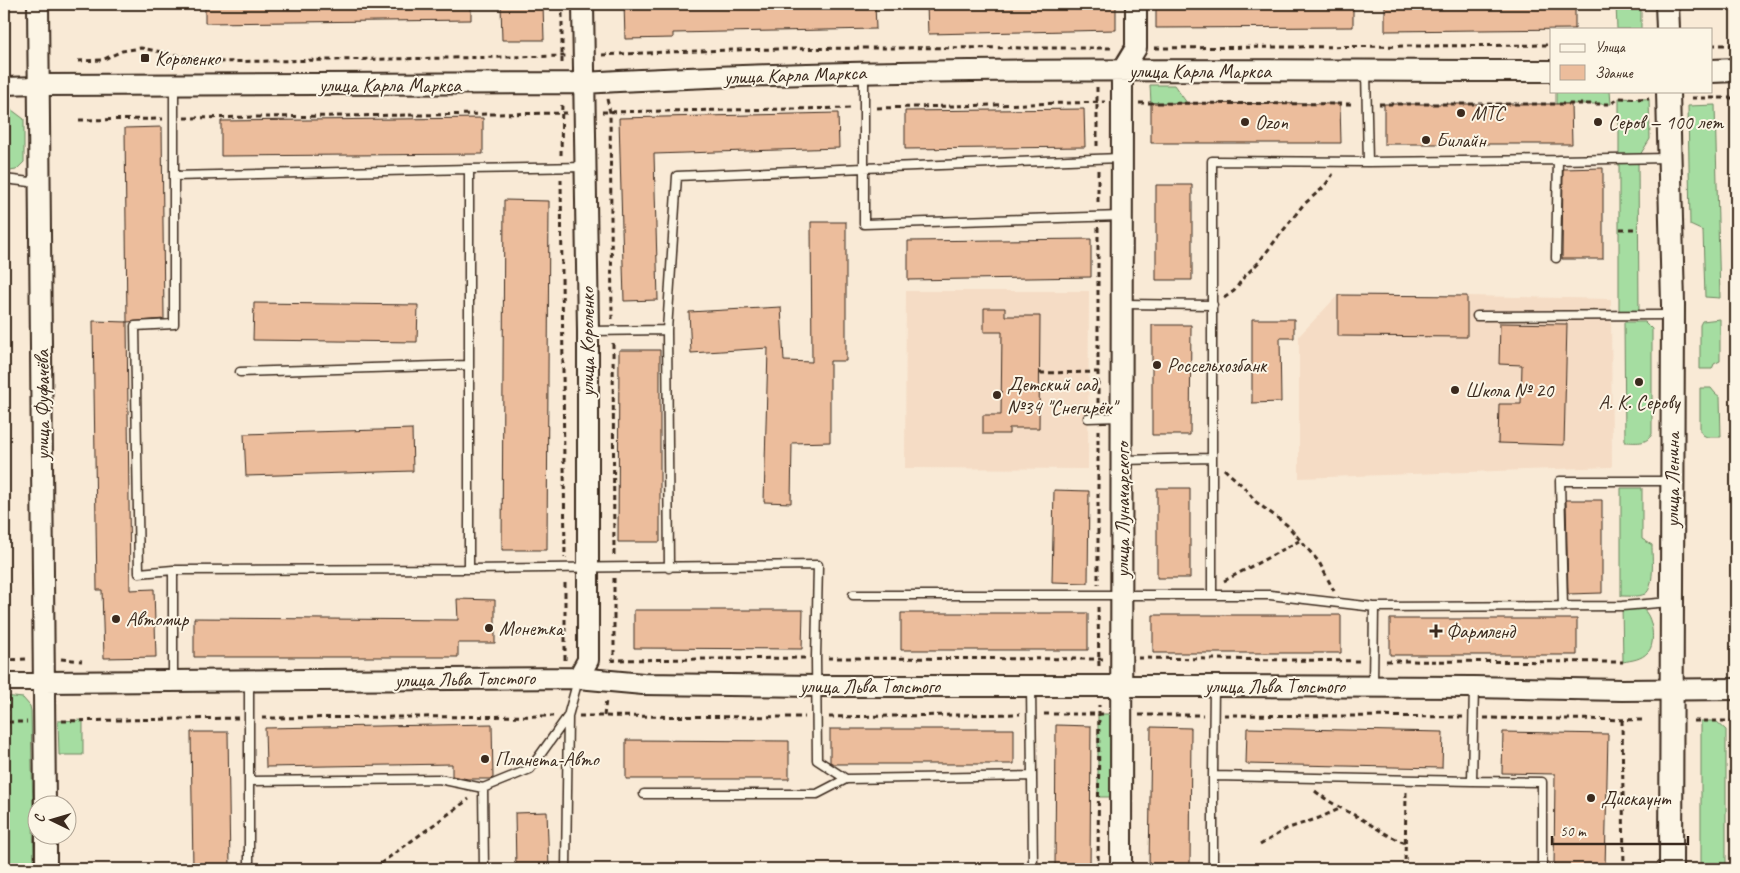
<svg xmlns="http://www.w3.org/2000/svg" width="1740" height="873" viewBox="0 0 1740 873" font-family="Caveat,sans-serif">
<rect width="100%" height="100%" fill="#f9ead6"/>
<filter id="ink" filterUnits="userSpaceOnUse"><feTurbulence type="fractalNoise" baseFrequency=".02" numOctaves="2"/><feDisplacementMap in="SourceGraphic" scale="10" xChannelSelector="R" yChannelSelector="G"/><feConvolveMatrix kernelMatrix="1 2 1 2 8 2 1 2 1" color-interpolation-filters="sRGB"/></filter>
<g filter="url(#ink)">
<path fill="#f5dcc5" d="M906,291H1089L1088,469L905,468Z
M1338,295L1467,296L1611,299L1612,467L1299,478V336Z"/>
<path fill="#a5dda1" stroke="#708460" d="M1616,4H1641V29H1617Z
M1150,85H1174L1187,103H1151Z
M1556,91H1610L1611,104H1556Z
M1619,98L1649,99L1650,139L1638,158L1639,315H1619Z
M1715,105L1720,298L1705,297L1703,231L1690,225L1688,106Z
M12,110L24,119V162L16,170L4,172V111Z
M1720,319V361L1714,364L1712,369H1700V325L1702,321Z
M1624,322H1645L1652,329V434C1646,445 1636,442 1625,442Z
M1700,388H1711L1715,393L1720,397L1721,437H1707L1703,435L1700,431Z
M1621,488H1642V539L1652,545C1652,557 1655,588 1645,594C1638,597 1629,596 1621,596Z
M1622,606C1628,607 1636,607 1642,609C1653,614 1656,645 1648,652C1641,660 1632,660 1623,662Z
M4,696L23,698L30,706L31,711L34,869H4Z
M1098,714H1116V797H1098Z
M83,720V755H59L58,721Z
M1701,721H1716L1726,730V869H1701Z"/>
<path fill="#ecbd9c" stroke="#3b2a1e" d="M205,4H471V20L205,23Z
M501,4H543L544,40H502Z
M624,4H875L876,29L673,33V38L625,39Z
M927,4H1116V30L928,34Z
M1156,4H1353V27L1156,28Z
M1385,4H1575V29L1385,31Z
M1151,103L1340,104L1341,143H1151Z
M1384,104H1571L1572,144H1384Z
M1084,109L1085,147L905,149V111Z
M838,113L839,148L654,154L658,300L624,301L619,118Z
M483,118V154L221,156V121Z
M162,127L164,319L127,322L125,128Z
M1603,168V259H1562L1563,169Z
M1156,185H1192V280H1156Z
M504,200L549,201L547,550H502Z
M811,222H846V361H830V442L792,443L791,503L764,502L768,348L691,353L689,312L781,307L784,361L812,362Z
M1091,239V277L908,280V241Z
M1338,295L1467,296V337L1338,336Z
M254,303L418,305L417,342L253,340Z
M984,308H1005V316H1040L1039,428H1009V434H983V415H1001L1002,332H984Z
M1252,319H1294V338H1280L1281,402L1252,403Z
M93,321L127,322L130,590L154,589L156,657L104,658L102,590H97Z
M1500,323L1567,324L1564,445L1498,443L1499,404H1521L1522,365L1499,364Z
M1152,325H1191L1190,435H1152Z
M619,350H660V542H618Z
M412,429L413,471L246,476L244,434Z
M1157,488H1190V578H1157Z
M1054,490L1089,491L1088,583L1052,582Z
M1566,500H1602V593L1568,594Z
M457,599L495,600V643H458V657H194V618L458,620Z
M634,610H803L802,649L634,648Z
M901,613H1088V650H901Z
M1153,615H1341V653H1153Z
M1390,619H1577V655H1390Z
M492,724L493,778L490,779H468L452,776V764L266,767L265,728Z
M1056,725L1091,726L1090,869H1055Z
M1151,727L1191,728L1190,869H1149Z
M1247,728L1443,732L1442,768L1246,764Z
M830,729H1014V764H834L830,762Z
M191,732H228L230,869H193Z
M1503,732L1608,734L1605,869H1554L1555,774L1502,773Z
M626,740L789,741V779H626Z
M547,812L549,869H516L515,813Z"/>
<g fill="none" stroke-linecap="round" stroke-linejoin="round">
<defs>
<path id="service" d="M1120,158L864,168V224L1121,216
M1558,160L1668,158
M1368,162L1558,160L1556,258
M585,167L469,169V569L818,565L816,658L817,760L846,779
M174,176L469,169
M4,179L39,183
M1122,304L1213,305
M1477,316L1671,315
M667,330L669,568
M589,331L667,330L677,176L864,168V75
M240,372L469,365
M1088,418L1120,417
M1122,460L1212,458
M173,570L469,569
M853,595H1270L1374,607L1622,606L1670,602
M1212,595V161L1368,162L1366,71
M1563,607L1560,481H1669
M173,679V570L139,573L135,326L174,324V85
M1373,685L1374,607
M1031,686L1033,869
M1474,687L1472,781L1542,782V869
M1213,776L1214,686
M250,781L439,779L483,788
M644,794H817L846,779L1032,776
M249,869V682
M484,869L483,788L530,769L568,716
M566,869L568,716L578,680
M1213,869V776L1472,781"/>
<path id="minor" d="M4,86L39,85
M4,682H44"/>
<path id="tertiary" d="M38,4L45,806
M39,85L584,83C906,65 1229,71 1551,71
M578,678L588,660V331L583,4
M44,682L578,678L643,684L817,686H1214L1474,687L1622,690L1736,689
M46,836V869
M1121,869L1122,71L1136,48V4"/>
<path id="secondary" d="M1667,4L1668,29
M1711,71L1736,70
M1668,91L1673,305L1671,869"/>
</defs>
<use href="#service" stroke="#3b2a1e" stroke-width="11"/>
<use href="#minor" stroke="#3b2a1e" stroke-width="20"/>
<use href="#tertiary" stroke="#3b2a1e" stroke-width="24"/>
<use href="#secondary" stroke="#3b2a1e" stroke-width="26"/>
<path stroke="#3b2a1e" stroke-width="3" stroke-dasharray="5 4" stroke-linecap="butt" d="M562,4V65
M1711,45H1736
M1155,48L1551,45
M602,55C773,46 943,48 1114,48
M78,61L102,60L122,51L141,48L212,62L566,56
M1097,87V146
M1692,98H1736
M607,99L610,112L612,319
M1139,103L1355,104
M1379,104H1611L1619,98L1649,99
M877,108L1105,102
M602,112L853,108
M184,118L568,113
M79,120L163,119
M561,155L562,101
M1098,170V206
M561,179L565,558
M1098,227V406
M1620,229H1638
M1224,298L1234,291L1244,277L1258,263L1303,205L1324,187L1333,174
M613,343L614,557
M1040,373L1099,372
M1098,430V584
M1224,469L1244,487L1256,502L1287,525L1319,562L1334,591
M614,578V662
M1224,581L1299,541
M1098,607L1099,669
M828,658L1105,659
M1138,658L1362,661
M61,659L82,661
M565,660V579
M611,660L805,658
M1386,661L1623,662
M8,665V660L27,659
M8,697L6,776L8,869
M1044,714H1103
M1139,715H1203
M1224,715L1463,717
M579,716L805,717
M604,716L606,700
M829,717L1020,714
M262,718L553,716
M1484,718L1643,720
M1622,720L1624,869
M62,721L238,718
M1694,721H1736
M8,722H27
M1315,791C1330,803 1341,808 1358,817C1374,826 1388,837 1406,843
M1260,845L1286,829L1319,818L1339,809
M373,869L469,799
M1098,869L1099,705
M1405,869L1406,792"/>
<use href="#service" stroke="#fcf5e5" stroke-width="8"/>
<use href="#minor" stroke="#fcf5e5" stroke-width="16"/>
<use href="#tertiary" stroke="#fcf5e5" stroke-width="20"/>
<use href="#secondary" stroke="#fcf5e5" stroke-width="22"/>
</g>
</g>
<g fill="#3b2a1e" stroke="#fcf5e5" stroke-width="2">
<rect x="140" y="53" width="10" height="10" rx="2.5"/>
<circle cx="1461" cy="113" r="5"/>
<circle cx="1245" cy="122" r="5"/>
<circle cx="1598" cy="122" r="5"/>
<circle cx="1426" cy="140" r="5"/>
<circle cx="1157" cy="365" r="5"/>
<circle cx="1639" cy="382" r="5"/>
<circle cx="1455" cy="390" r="5"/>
<circle cx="997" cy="395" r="5"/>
<circle cx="116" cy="619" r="5"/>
<circle cx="489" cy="628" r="5"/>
<path d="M1433.5 623.5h5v5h5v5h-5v5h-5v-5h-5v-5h5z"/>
<circle cx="485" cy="759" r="5"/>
<circle cx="1591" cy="798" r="5"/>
</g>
<g text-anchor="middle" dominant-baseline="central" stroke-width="4" stroke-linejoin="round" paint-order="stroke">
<g font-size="20" fill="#3b2a1e" stroke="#fcf5e5" text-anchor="start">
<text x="155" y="58">Короленко</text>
<text x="1471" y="113">МТС</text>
<text x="1255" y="122">Ozon</text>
<text x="1608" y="122">Серов — 100 лет</text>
<text x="1436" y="140">Билайн</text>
<text x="1167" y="365">Россельхозбанк</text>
<text x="1007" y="384">Детский сад<tspan x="1007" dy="23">№34 "Снегирёк"</tspan></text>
<text x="1465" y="390">Школа № 20</text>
<text x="1639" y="402" text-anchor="middle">А. К. Серову</text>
<text x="126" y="619">Автомир</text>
<text x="499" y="628">Монетка</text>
<text x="1446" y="631">Фармленд</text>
<text x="495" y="759">Планета-Авто</text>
<text x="1601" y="798">Дискаунт</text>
</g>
<g font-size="20" fill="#3b2a1e" stroke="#fcf5e5">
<text x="1200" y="71">улица Карла Маркса</text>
<text transform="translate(795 75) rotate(-2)">улица Карла Маркса</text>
<text x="390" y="85">улица Карла Маркса</text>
<text transform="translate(587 342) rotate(-90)">улица Короленко</text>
<text transform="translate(42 405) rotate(-90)">улица Фуфачёва</text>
<text transform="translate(1672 480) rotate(-90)">улица Ленина</text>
<text transform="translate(1122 510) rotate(-90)">улица Луначарского</text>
<text transform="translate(465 679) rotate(-1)">улица Льва Толстого</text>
<text x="870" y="686">улица Льва Толстого</text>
<text x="1275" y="686">улица Льва Толстого</text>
</g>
</g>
<rect width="1740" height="873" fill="none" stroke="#fcf5e5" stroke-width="20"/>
<rect x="10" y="10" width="1720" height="853" fill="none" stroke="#3b2a1e" stroke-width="2" filter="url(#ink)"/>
<rect x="1550" y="28" width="162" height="65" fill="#fcf5e5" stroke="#afa495"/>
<rect x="1560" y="44" width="25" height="8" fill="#fcf5e5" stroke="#afa495"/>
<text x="1595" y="52" font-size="15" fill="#3b2a1e">Улица</text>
<rect x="1560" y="65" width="25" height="15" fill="#ecbd9c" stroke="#afa495"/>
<text x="1595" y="78" font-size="15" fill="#3b2a1e">Здание</text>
<g transform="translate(52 820) rotate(275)"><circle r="24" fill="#fcf5e5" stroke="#afa495"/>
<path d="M0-4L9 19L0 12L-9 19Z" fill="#3b2a1e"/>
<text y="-8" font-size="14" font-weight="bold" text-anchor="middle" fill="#3b2a1e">С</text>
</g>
<path d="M1552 836v8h136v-8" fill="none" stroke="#3b2a1e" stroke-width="2.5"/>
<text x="1560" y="836" font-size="15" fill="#3b2a1e" stroke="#fcf5e5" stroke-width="4" paint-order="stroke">50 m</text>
</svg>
